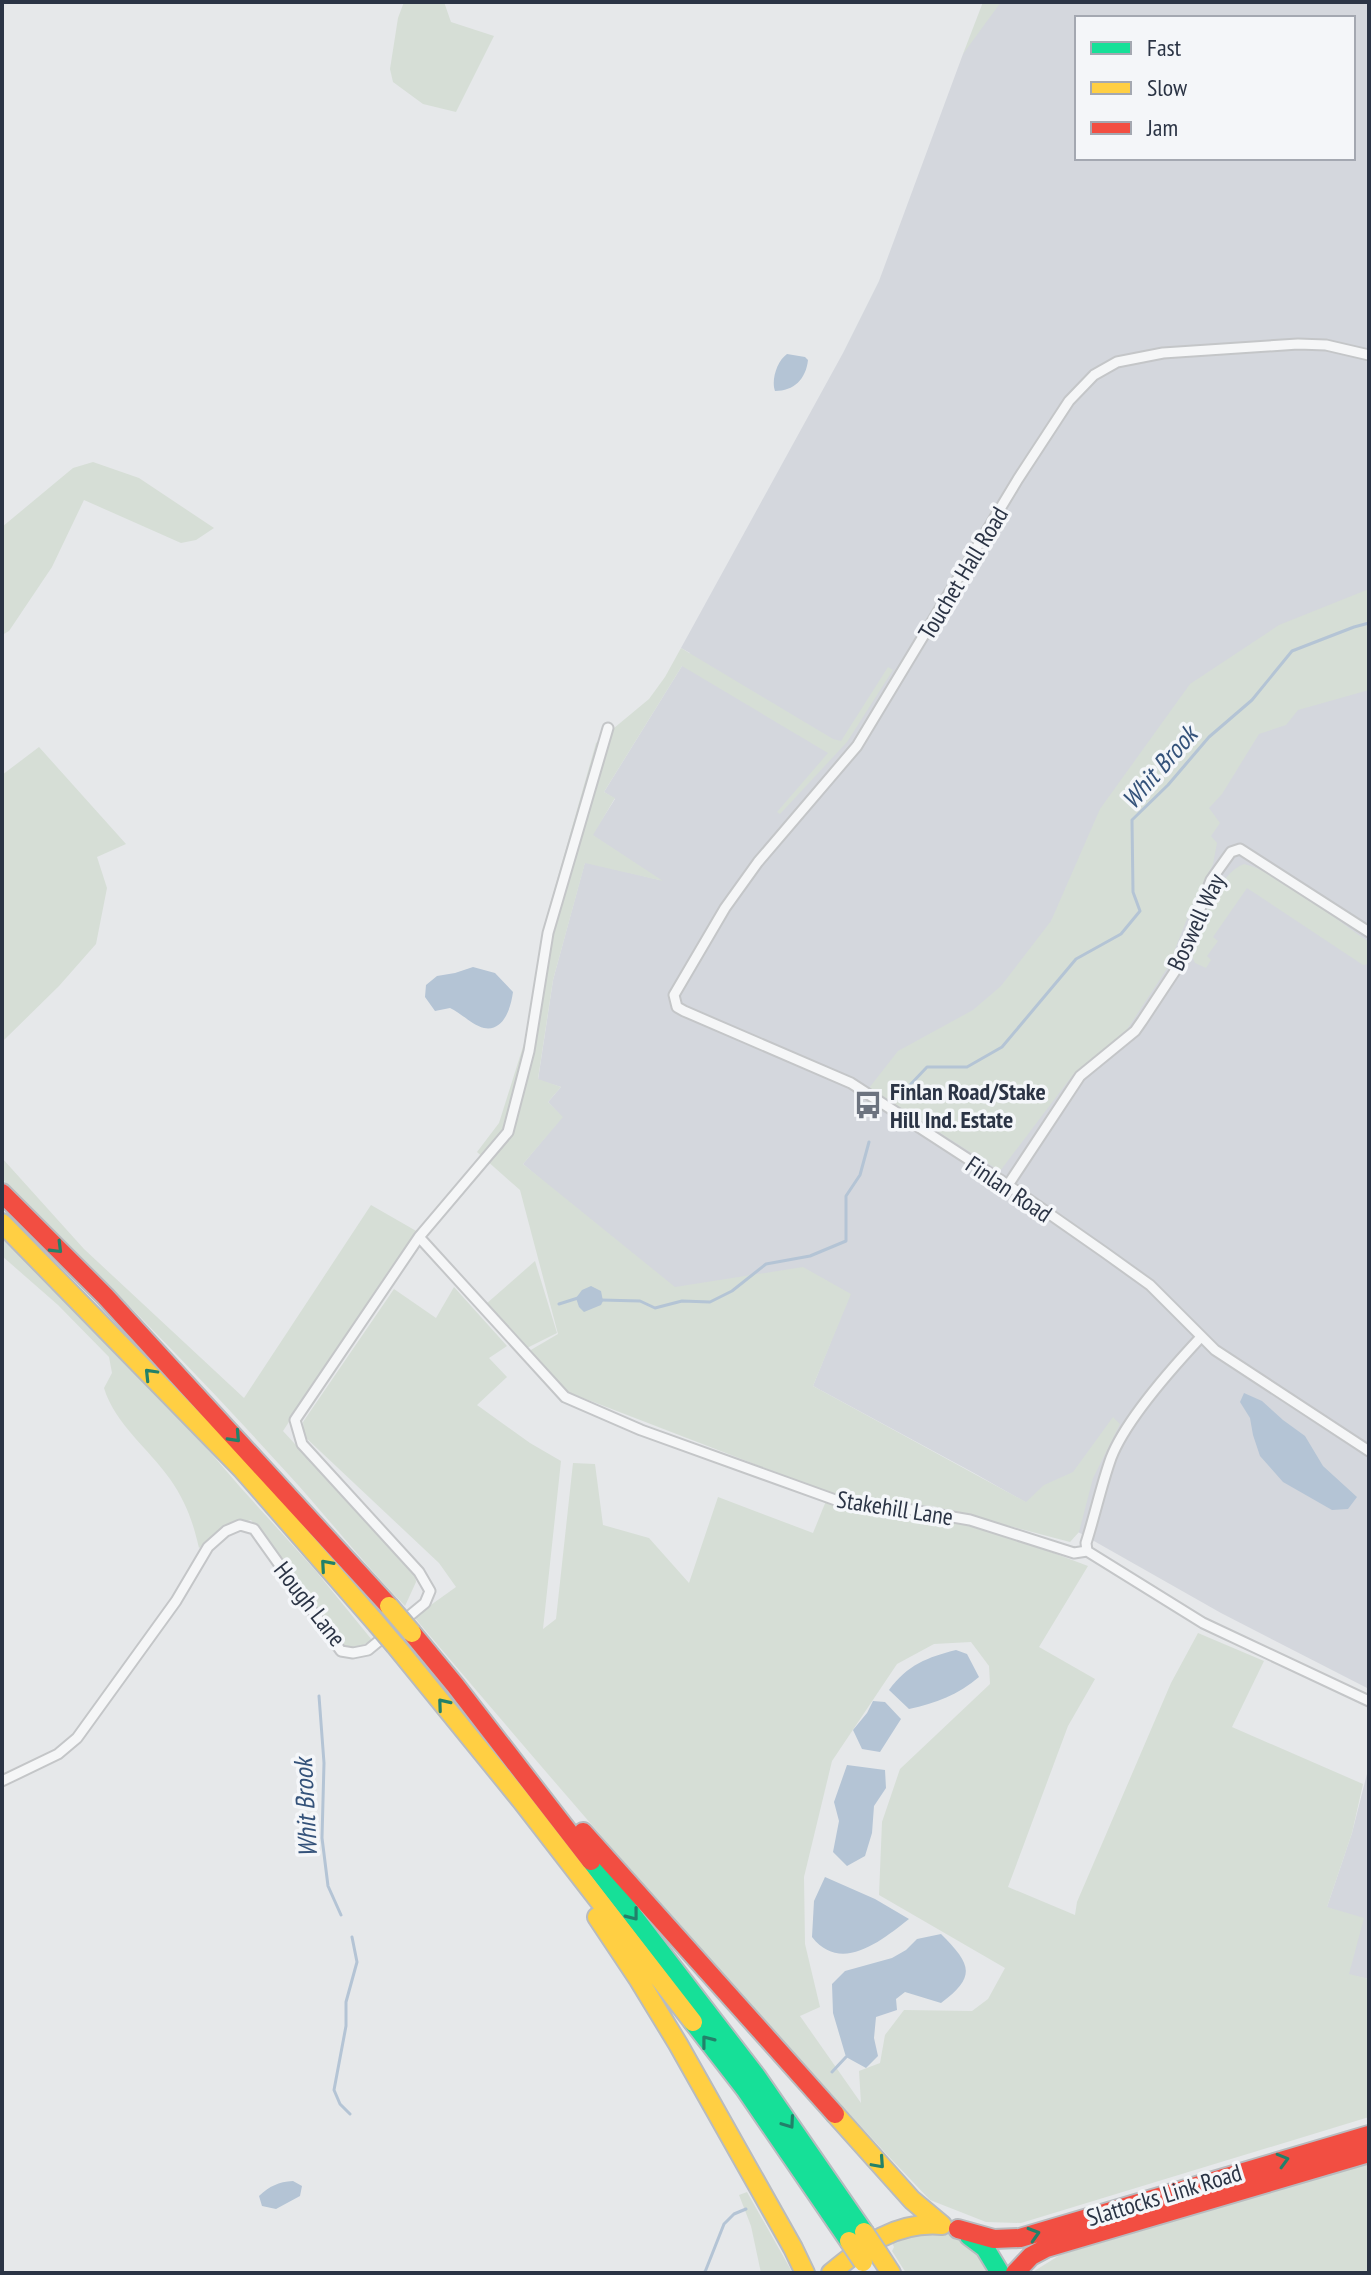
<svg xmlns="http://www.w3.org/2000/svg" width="1371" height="2275" viewBox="0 0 1371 2275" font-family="'PT Sans Narrow',sans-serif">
<rect width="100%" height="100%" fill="#e6e8ea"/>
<path fill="#d4d7dd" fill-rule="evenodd" d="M993,2H1369V1689L1221,1613L974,1473L813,1386L850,1294L671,1290L523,1164L562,1117L548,1102L561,1087L538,1080L553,980L585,862L660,880L592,835L615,799L604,792L690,653L681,648L843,353L879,281L963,54ZM1077,18H1353V158H1077Z
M1369,1766V1979L1349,1975L1327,1907L1352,1833Z"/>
<path fill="#d6ded6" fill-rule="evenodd" d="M404,2H444L451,22L494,36L456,112L423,104L393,82L390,69L398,18Z
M983,2H1001L963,54Z
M93,462L139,478L214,528L196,540L181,543L84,500L52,567L9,631L2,635V527L73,468Z
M1369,589V690L1298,710L1286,725L1259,734L1222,794L1209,808L1220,823L1211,836L1217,843L1213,864L1194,901L1168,967L1126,1031L1072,1076L1000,1171L869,1088L898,1051L973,1010L1001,986L1051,921L1100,809L1190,684L1279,625Z
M681,648L833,739L841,741L888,667L893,670L847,742L780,814L777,812L828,753L682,666L604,792L615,798L593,835L663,881L585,863L553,980L538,1079L561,1087L548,1102L563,1117L523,1164L675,1287L803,1267L851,1294L813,1386L1026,1502L1044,1485L1073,1472L1113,1417L1120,1424L1093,1478L1079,1532L1070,1542L933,1506L842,1498L565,1391L529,1351L558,1334L520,1190L477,1152L499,1123L527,1034L545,922L596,743L649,699L665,677Z
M39,747L126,844L97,857L107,888L96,944L59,986L2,1042V775Z
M1244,864C1282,873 1335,920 1369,942V964L1363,965L1247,888L1213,937L1218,941L1207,956L1211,960L1206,968L1195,963L1191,954C1201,929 1217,873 1244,864Z
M2,1158L84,1249L244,1398L371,1205L418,1232L389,1270L283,1431L342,1495L393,1546L415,1575L416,1582L405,1606C364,1564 328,1518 289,1475C197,1373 100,1275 2,1179Z
M2,1235L185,1423L241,1488L315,1570L372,1640L356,1649L341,1644L321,1619L270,1543L251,1520L224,1528L199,1548C193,1522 186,1502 170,1479C149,1449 115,1424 104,1388L112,1373L109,1357L58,1305L2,1256Z
M535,1261L557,1333L527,1348L486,1304Z
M454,1287L507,1346L489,1358L507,1377L477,1405L530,1443L561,1461L543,1629L556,1619L573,1463L595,1464L603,1525L649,1538L689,1583L718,1497L813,1533L826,1501C866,1515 911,1514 953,1522C999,1531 1044,1550 1088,1566L1039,1647L1095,1679L1068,1726L1008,1887L1075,1915L1077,1902L1171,1683L1198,1633L1264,1661L1232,1727L1363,1784L1352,1833L1327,1907L1364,1918L1349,1974L1369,1979V2117L1021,2223L986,2222L930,2200C751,2012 582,1815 414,1617L456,1587L439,1563L304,1436L303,1422L394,1289L436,1318ZM971,1642L989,1666L990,1684L900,1769L882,1822L879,1895L1005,1968L988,1999L972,2011L904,2010L885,2035L880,2063L859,2071L861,2103L800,2016L820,2007L805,1944L804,1877L832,1761L897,1664L934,1644Z
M1369,2163V2273H1031L1060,2255Z
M747,2192L791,2270L792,2273H761L751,2226L739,2195Z
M946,2232C969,2241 980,2253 992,2273H906L892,2251L894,2247L891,2241L908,2233Z"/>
<path fill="#b4c4d5" d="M787,354L805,357L808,360C806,379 794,391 775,391C771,380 777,361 787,354Z
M473,967L495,973L513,992C511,1007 504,1032 484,1028C472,1025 461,1013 450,1008L435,1011L425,997L426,985L437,976L455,973Z
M591,1286L601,1291L603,1301L601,1305L584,1312L579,1307L576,1298L582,1290Z
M1244,1393L1262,1401L1283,1420L1305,1436L1323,1466L1357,1497L1348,1509L1332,1510L1283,1482L1260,1456L1253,1435L1250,1418L1240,1402Z
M956,1650L967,1654L979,1677C958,1695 936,1703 909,1709L889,1690C907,1665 928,1657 956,1650Z
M873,1701L885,1702L901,1719L880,1752L862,1749L853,1730L867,1713Z
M847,1765L885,1770L886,1788L874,1806L872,1833L865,1856L847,1866L833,1852L839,1821L834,1802Z
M825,1877L875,1899L909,1919C881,1941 841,1974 812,1937L814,1901Z
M941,1934C970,1963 978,1976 941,2003L905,1992L896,1999L897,2010L876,2017L874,2038L878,2056L866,2068L846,2057L833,2013L832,1984L845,1971L892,1958L906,1950L917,1939Z
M293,2181L302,2186L300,2196L276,2209L262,2206L259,2196C270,2186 278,2182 293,2181Z"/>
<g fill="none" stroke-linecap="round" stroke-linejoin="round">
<path stroke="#b4c4d5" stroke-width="3" d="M910,1085L927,1067H967L1002,1047L1076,959L1121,934L1140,911L1133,892L1132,820L1168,785L1209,737L1252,700L1292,651L1354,627L1369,623
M601,1300L640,1301L655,1308L682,1301L710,1302L732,1291L766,1264L810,1256L846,1241V1196L860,1175L869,1142
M559,1304L578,1298
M319,1696L324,1763L322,1838L328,1886L341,1915
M832,2072L846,2057
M350,2114L340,2104L334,2090L346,2026V2002L357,1962L352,1937
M701,2273L705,2272L724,2224L734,2214L746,2209"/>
<defs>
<path id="street" d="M1369,355L1326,345L1298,344L1163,353L1117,362L1094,375L1069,401L1018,479L857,746L758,862L725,908L674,995L677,1007L684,1011L851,1083L1008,1185L1104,1252L1150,1285L1215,1350L1369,1451
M1008,1185L1080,1076L1135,1031L1142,1021L1179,965L1211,880L1231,852L1240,849L1369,932
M419,1237L565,1397L641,1430L841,1502L906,1509L970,1520L1074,1553L1087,1551L1203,1623L1369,1701
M1087,1551L1086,1543C1095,1515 1101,1486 1111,1458C1126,1419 1172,1368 1201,1337
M2,1781L58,1754L77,1738L176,1601L208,1547L226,1531L240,1525L254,1529L341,1651L353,1653L368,1650L425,1603L430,1591L419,1572L302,1444L295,1420L419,1237L508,1132L529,1051L548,933L608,728"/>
<path id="fast" d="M591,1861L757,2077L864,2232
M693,2022L745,2089L849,2241
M969,2236L985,2248L1000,2273"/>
<path id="slow" d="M2,1223L242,1469L377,1624
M395,1645L521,1800L693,2022
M597,1917L639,1980L678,2044L793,2248L805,2273
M835,2114L912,2200L942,2225
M878,2253L891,2273
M831,2273C864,2245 897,2221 942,2225"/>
<path id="jam" d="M2,1193L105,1296L389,1606
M412,1633L455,1685L591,1861
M583,1832L835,2114
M958,2229L994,2239L1020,2238L1369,2135
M1015,2273L1031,2256L1046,2248L1369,2153"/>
</defs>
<use href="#street" stroke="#c4c6c8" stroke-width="13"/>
<use href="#fast" stroke="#b8bbbf" stroke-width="22"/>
<use href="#slow" stroke="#b8bbbf" stroke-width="22"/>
<use href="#jam" stroke="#b8bbbf" stroke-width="22"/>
<use href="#street" stroke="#f5f6f7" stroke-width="9"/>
<use href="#fast" stroke="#16e098" stroke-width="18"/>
<use href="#slow" stroke="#ffcf43" stroke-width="18"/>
<use href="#jam" stroke="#f24e42" stroke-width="18"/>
<defs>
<path id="slow-bridge" d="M389,1606L412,1633
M377,1624L395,1645
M864,2232L878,2253
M849,2241L863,2262"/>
</defs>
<use href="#slow-bridge" stroke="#b8bbbf" stroke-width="22" stroke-linecap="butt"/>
<use href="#slow-bridge" stroke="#ffcf43" stroke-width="18"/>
</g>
<defs><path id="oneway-chevron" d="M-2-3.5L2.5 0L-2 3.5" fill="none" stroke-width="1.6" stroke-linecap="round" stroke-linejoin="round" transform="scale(2)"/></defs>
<g stroke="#22816a">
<use href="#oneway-chevron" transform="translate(57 1248) rotate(45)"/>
<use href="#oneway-chevron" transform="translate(150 1374) rotate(-134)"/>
<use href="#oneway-chevron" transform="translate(235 1437) rotate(47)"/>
<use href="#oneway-chevron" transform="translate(326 1565) rotate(-131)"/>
<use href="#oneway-chevron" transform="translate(443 1704) rotate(-130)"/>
<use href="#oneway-chevron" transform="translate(633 1915) rotate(52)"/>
<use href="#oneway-chevron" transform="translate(707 2041) rotate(-128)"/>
<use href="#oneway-chevron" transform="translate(789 2123) rotate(55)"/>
<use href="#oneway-chevron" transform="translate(1283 2160) rotate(-16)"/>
<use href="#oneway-chevron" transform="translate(879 2163) rotate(48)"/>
<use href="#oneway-chevron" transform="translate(1034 2234) rotate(-17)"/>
</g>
<defs>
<symbol id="bus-bare" viewBox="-9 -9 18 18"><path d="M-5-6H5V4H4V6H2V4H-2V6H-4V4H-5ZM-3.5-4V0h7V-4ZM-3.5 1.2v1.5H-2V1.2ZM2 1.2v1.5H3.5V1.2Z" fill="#6c737f" stroke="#f4f6f9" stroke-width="2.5" paint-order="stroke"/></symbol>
</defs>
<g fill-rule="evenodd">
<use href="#bus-bare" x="848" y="1085" width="40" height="40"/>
</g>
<g text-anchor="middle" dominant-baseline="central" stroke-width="7" stroke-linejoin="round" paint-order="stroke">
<g font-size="24" fill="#2b3445" stroke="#f4f6f9">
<text transform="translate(963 573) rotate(-59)">Touchet Hall Road</text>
<text transform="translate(1196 922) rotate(-65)">Boswell Way</text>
<text transform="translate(1009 1189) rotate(34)">Finlan Road</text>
<text transform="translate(895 1508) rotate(9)">Stakehill Lane</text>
<text transform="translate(310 1604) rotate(52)">Hough Lane</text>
<text transform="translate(1164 2195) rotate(-17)">Slattocks Link Road</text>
</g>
<g font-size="24" font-weight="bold" fill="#2b3445" stroke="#f4f6f9" text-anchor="start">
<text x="890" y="1091">Finlan Road/Stake<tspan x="890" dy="28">Hill Ind. Estate</tspan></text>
</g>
<g font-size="26" font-style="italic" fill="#34527a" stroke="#f4f6f9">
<text transform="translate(1159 767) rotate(-49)">Whit Brook</text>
<text transform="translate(305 1808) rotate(-93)">Whit Brook</text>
</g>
</g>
<rect width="1371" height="2275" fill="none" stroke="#2b3445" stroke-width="8"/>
<rect x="1075" y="16" width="280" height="144" fill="#f4f6f9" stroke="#a4a8b1" stroke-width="2"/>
<rect x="1091" y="42" width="40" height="12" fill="#16e098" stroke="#a4a8b1" stroke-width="2"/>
<text x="1147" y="56" font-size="24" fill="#2b3445">Fast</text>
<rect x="1091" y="82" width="40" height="12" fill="#ffcf43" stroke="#a4a8b1" stroke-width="2"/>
<text x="1147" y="96" font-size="24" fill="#2b3445">Slow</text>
<rect x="1091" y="122" width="40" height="12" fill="#f24e42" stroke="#a4a8b1" stroke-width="2"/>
<text x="1147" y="136" font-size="24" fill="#2b3445">Jam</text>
</svg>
